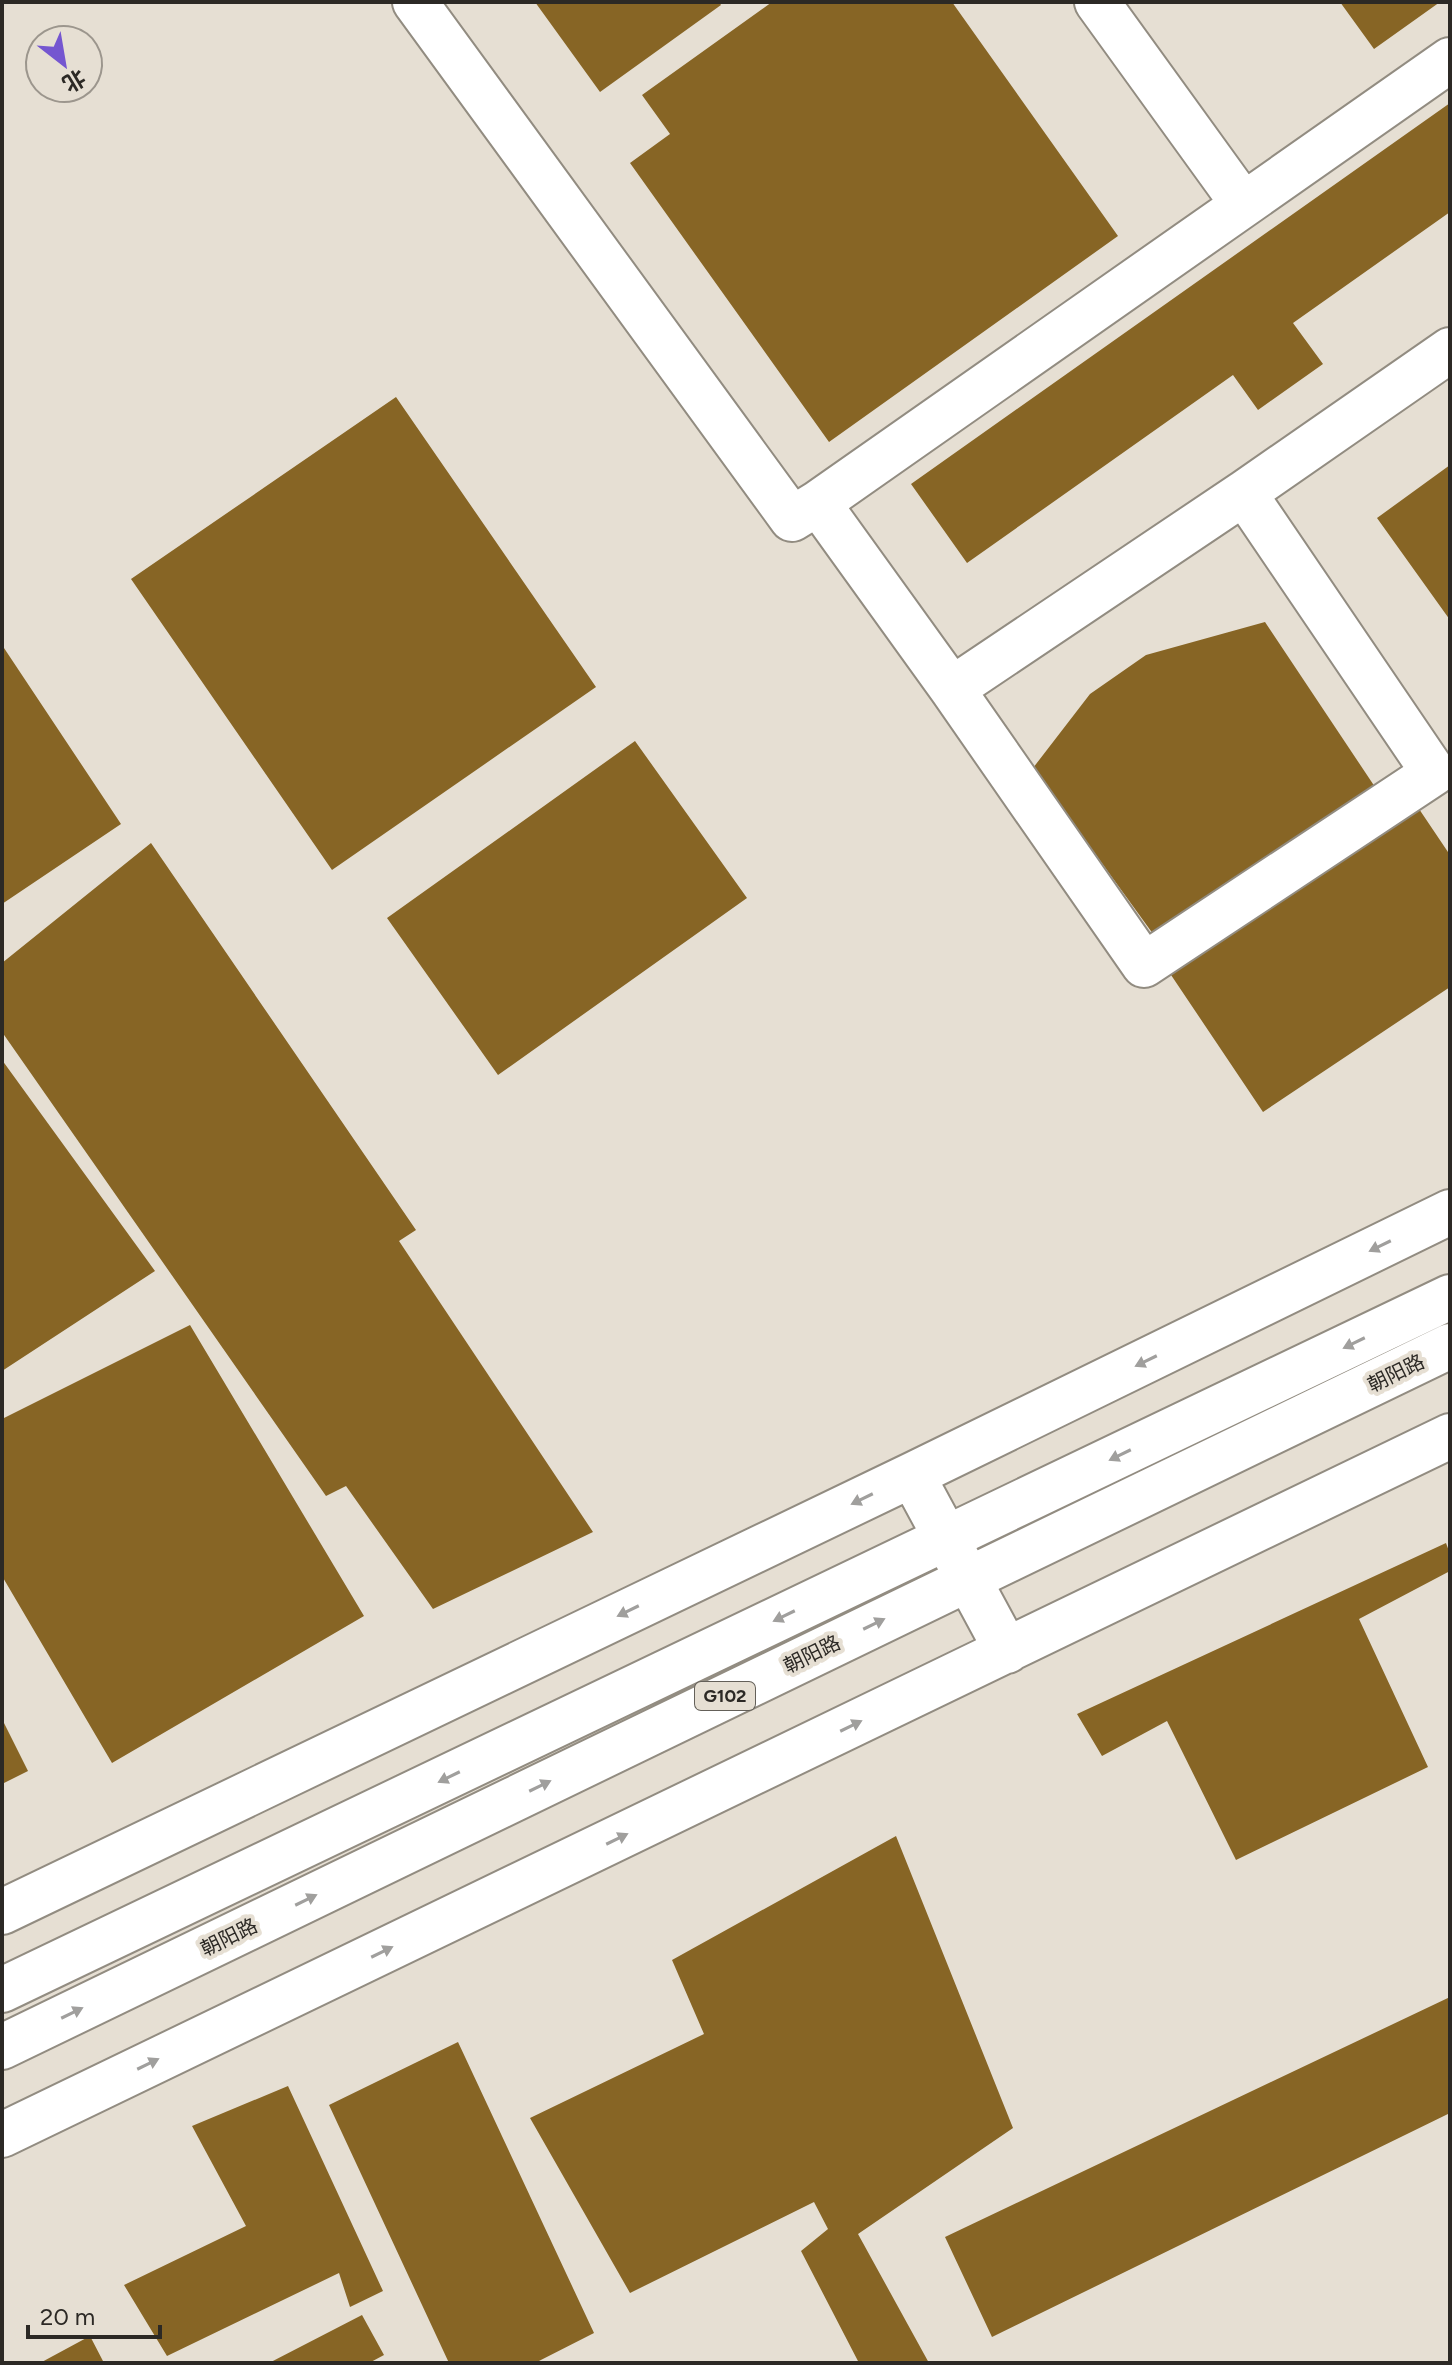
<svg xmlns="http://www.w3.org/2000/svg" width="1452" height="2365" viewBox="0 0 1452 2365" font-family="Figtree,'Noto Sans SC',sans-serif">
<rect width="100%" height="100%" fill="#e6dfd3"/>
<path fill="#876525" d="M535,2H719L721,5L600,92Z
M772,2H952L1118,236L829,442L630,163L670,134L642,95Z
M1340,2H1440L1374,49Z
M1450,103V212L1293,323L1323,364L1258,410L1233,375L967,563L911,484Z
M396,397L596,687L332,870L131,579Z
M1450,465V620L1377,518Z
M1265,622L1377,790L1156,938L1033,768L1090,694L1146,655Z
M2,645L121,824L2,904Z
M635,741L747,898L498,1075L387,918Z
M1415,803L1450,855V987L1263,1112L1167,969Z
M151,843L416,1230L399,1241L593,1532L433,1609L346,1486L326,1496L2,1032V963Z
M2,1060L155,1271L2,1371Z
M190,1325L364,1616L112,1763L2,1576V1419Z
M1446,1543L1450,1554V1571L1359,1619L1428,1767L1236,1860L1167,1721L1102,1756L1077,1714Z
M2,1719L28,1771L2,1784Z
M896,1836L1013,2128L858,2234L929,2363H859L801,2251L828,2229L814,2202L630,2293L530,2118L704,2034L672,1960Z
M1450,1997V2113L992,2337L945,2237Z
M458,2042L594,2333L535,2363H449L329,2105Z
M288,2086L383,2291L350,2307L339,2273L167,2356L124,2285L246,2226L192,2126Z
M362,2315L384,2355L369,2363H269Z
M90,2336L104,2363H40Z"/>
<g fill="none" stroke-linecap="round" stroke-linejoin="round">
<defs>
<path id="minor" d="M415,2L792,519L818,503L952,689L1144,965L1434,773L1244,493L952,689
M1097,2L1243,204
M1244,493L1450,350
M818,503L1450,60
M912,1475L1007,1651
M2,1912L912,1475L1450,1212
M2,2135L1450,1436"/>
<path id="highway" d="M2,1990L1450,1297
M2,2047L1450,1346"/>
</defs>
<use href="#minor" stroke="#928c81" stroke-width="48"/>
<use href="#highway" stroke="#928c81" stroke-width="48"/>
<use href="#minor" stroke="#fff" stroke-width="44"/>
<use href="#highway" stroke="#fff" stroke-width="44"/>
</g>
<defs><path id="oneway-solid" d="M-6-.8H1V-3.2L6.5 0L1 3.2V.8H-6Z" transform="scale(2)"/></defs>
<g fill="#a09f9d">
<use href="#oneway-solid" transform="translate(1380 1246) rotate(154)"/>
<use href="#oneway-solid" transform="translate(1354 1343) rotate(154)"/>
<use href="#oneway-solid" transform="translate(1146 1361) rotate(154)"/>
<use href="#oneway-solid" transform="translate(1120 1455) rotate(154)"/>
<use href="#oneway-solid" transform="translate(862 1499) rotate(154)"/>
<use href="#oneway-solid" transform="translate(628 1611) rotate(154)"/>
<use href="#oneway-solid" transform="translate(784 1616) rotate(154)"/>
<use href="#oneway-solid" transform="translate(874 1624) rotate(-26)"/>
<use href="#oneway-solid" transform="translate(851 1726) rotate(-26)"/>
<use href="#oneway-solid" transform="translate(449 1777) rotate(154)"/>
<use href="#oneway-solid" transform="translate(540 1786) rotate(-26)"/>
<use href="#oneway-solid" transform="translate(617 1839) rotate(-26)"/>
<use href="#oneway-solid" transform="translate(306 1900) rotate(-26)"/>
<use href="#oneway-solid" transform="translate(382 1952) rotate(-26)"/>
<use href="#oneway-solid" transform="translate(72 2013) rotate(-26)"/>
<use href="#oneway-solid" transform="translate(148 2064) rotate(-26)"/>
</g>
<g text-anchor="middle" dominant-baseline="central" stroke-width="8" stroke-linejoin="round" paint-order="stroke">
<rect fill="#e6dfd3" stroke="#646059" stroke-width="2" x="695" y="1682" width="60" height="28" rx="6"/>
<g font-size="18" font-weight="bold" fill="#2c2925">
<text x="725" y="1696">G102</text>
</g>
<g font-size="20" fill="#2c2925" stroke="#e6dfd3">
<text transform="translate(1396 1373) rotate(-26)">朝阳路</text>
<text transform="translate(812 1654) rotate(-26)">朝阳路</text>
<text transform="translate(229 1937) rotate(-26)">朝阳路</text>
</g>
</g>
<rect width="1452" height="2365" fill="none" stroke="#2c2925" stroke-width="8"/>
<g transform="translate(64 64) rotate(149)"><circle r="38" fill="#e6dfd3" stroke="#9c968d" stroke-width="2"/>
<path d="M0-6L14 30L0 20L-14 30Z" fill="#7556d0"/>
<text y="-12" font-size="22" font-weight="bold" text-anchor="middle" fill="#2c2925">北</text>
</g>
<path d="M28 2325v12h132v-12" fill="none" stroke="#2c2925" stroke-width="4"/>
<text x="40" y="2325" font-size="24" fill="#2c2925" stroke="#e6dfd3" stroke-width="6" paint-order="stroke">20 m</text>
</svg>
